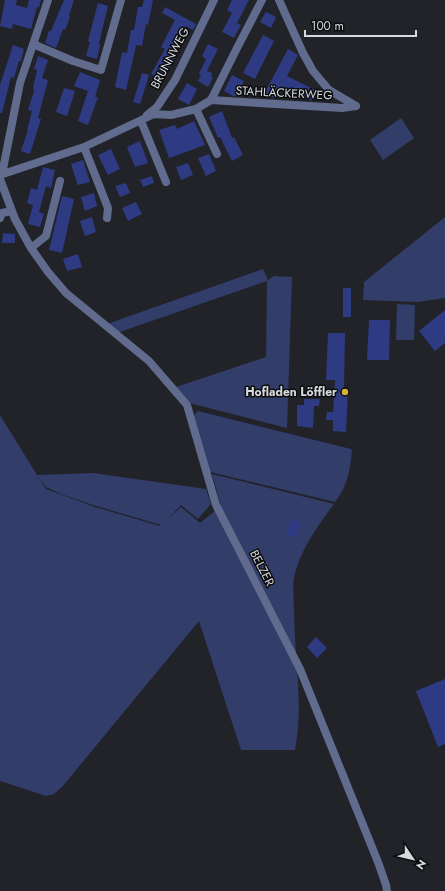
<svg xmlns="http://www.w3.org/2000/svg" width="445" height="891" viewBox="0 0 445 891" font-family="Jost,sans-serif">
<rect width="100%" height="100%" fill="#212329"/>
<path fill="#323d69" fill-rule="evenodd" d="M401,118L414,138L383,160L370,140Z
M445,217V298L418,302L363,300L364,282Z
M263,269L268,280L274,276L292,277L287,428L189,403L176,387L266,357L267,281L117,333L107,324Z
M397,304L415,305L414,340H396Z
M198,411L351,449L352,451C350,470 347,487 335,502L210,472L194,415Z
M0,415L37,475L93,473L206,489L211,504L198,519L181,505L167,520L181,507L200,523L221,506L212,474L334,504C317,527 303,546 295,573C292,582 294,599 294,610C294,656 304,704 295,750H241L199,621L62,787L54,794L46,796L0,781ZM37,475L46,487L61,494L93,505L161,525L160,526L95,507L46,489Z"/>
<path fill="#2e3b83" d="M5,0H17L16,5L27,8L29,0H41L39,7H37L31,29L13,24L12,29L0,26Z
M64,0H74L69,15L70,16L68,23L65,30L63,29L56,48L45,43L49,31H51Z
M144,0H153L148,25L146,24L142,46L136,45L126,90L115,87L122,52L127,53L131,30H134L138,7H142Z
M232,0H249L237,23L241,25L234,38L222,32L232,13L227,10Z
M98,3L108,6L102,30L99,44L100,45L97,59L86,56L90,42L88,41Z
M165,7L196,24L193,30L186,26L172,53L176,55L163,80L151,74L165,49L161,47L175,20L162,13Z
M266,12L276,17L271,28L260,22Z
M263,35L274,41L255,79L243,73Z
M208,44L218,49L207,71L212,73L211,76L213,78L208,87L198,81L201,75L199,74L206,59L202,56Z
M13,45L24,49L21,61H19L14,78L11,77L2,113H0V85Z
M288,49L298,55L287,76L317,91L312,101L281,86L274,98L264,94Z
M38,56L48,60L42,78L48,80L38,118L41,119L30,154L21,151L28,130H27L32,111L28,110L34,91L33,88L37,70L34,69Z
M80,72L100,80L95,97H98L88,125L78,121L88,91L74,86Z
M142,73L149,75L140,104L133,102Z
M232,75L244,81L236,96H233L224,91Z
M187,83L197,89L189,105L178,99Z
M64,88L75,91L67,116L56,112Z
M222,111L232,138L234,137L243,155L232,161L220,137L218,138L209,117Z
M194,121L205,145L169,158L159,130L175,125L177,129Z
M140,141L148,163L135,167L127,147Z
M111,149L120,169L108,175L98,155Z
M209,154L216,171L206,176L198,158Z
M83,160L90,182L78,185V186L71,164Z
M188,163L193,175L181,180L176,167Z
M43,167L55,170L51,188L46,186L39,212L44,214L40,227L28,224L33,205L27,203L31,188L37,190Z
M152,176L154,183L143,187L140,180Z
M126,183L130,193L120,197L115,186Z
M94,193L97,206L85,211L81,197Z
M62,196L74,199L62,253L49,250Z
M136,202L142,214L128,221L122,208Z
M92,217L96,232L85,236L80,221Z
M3,233L15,234V243H2Z
M78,254L82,267L67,271L63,259Z
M343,288H351V317H343Z
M445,310V343L435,351L419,331Z
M369,320H390L389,360H367Z
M328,333H345L344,388L348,389L346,432L333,431V420H326L327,412H333L335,380H326Z
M304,399H320L319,406H314L313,428L297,426V405H304Z
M290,519L301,522L297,537L286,535Z
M316,637L327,648L317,658L307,647Z
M445,679V744L438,747L416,691Z"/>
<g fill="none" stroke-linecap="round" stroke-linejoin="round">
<path stroke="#616b8d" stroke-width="8" d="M279,0L303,53L313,71L329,90L356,106
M33,44L73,61L101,70L121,0
M211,100L342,108L356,106
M211,100L236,50L262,0
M196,109L217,154
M147,115L157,107L175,80L214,0
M141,121L166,182
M84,147L108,208L107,218
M2,174L20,83L48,0
M0,175L84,147L154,114L171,115L196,109L211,100
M0,179L15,219L31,248L48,272L66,293L149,361L187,405L216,505L300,669L378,862L386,885L387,891
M0,218L2,213L12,211
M31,248L46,236L60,181"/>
</g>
<circle fill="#d9b334" stroke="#0c0d0f" stroke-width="1.5" cx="345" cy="392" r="4"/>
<g text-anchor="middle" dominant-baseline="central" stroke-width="3" stroke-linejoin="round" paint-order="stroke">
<g font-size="12" fill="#d8d9dd" stroke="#0c0d0f">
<text transform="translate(170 58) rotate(-62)">BRUNNWEG</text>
<text transform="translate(284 93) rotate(3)">STAHLÄCKERWEG</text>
<text transform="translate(262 568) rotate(63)">BELZER</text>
</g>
<g font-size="12" font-weight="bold" fill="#d8d9dd" stroke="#0c0d0f" text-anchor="end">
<text x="337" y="392">Hofladen Löffler</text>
</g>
</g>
<g transform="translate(413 859) rotate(125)" stroke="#0c0d0f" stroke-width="3" paint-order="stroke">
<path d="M0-3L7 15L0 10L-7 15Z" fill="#d8d9dd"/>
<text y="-6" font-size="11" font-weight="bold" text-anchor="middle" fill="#d8d9dd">N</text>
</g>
<path d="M305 30v6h111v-6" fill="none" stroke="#d8d9dd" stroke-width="2"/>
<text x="311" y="30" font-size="12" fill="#d8d9dd" stroke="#0c0d0f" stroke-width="3" paint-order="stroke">100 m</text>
</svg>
